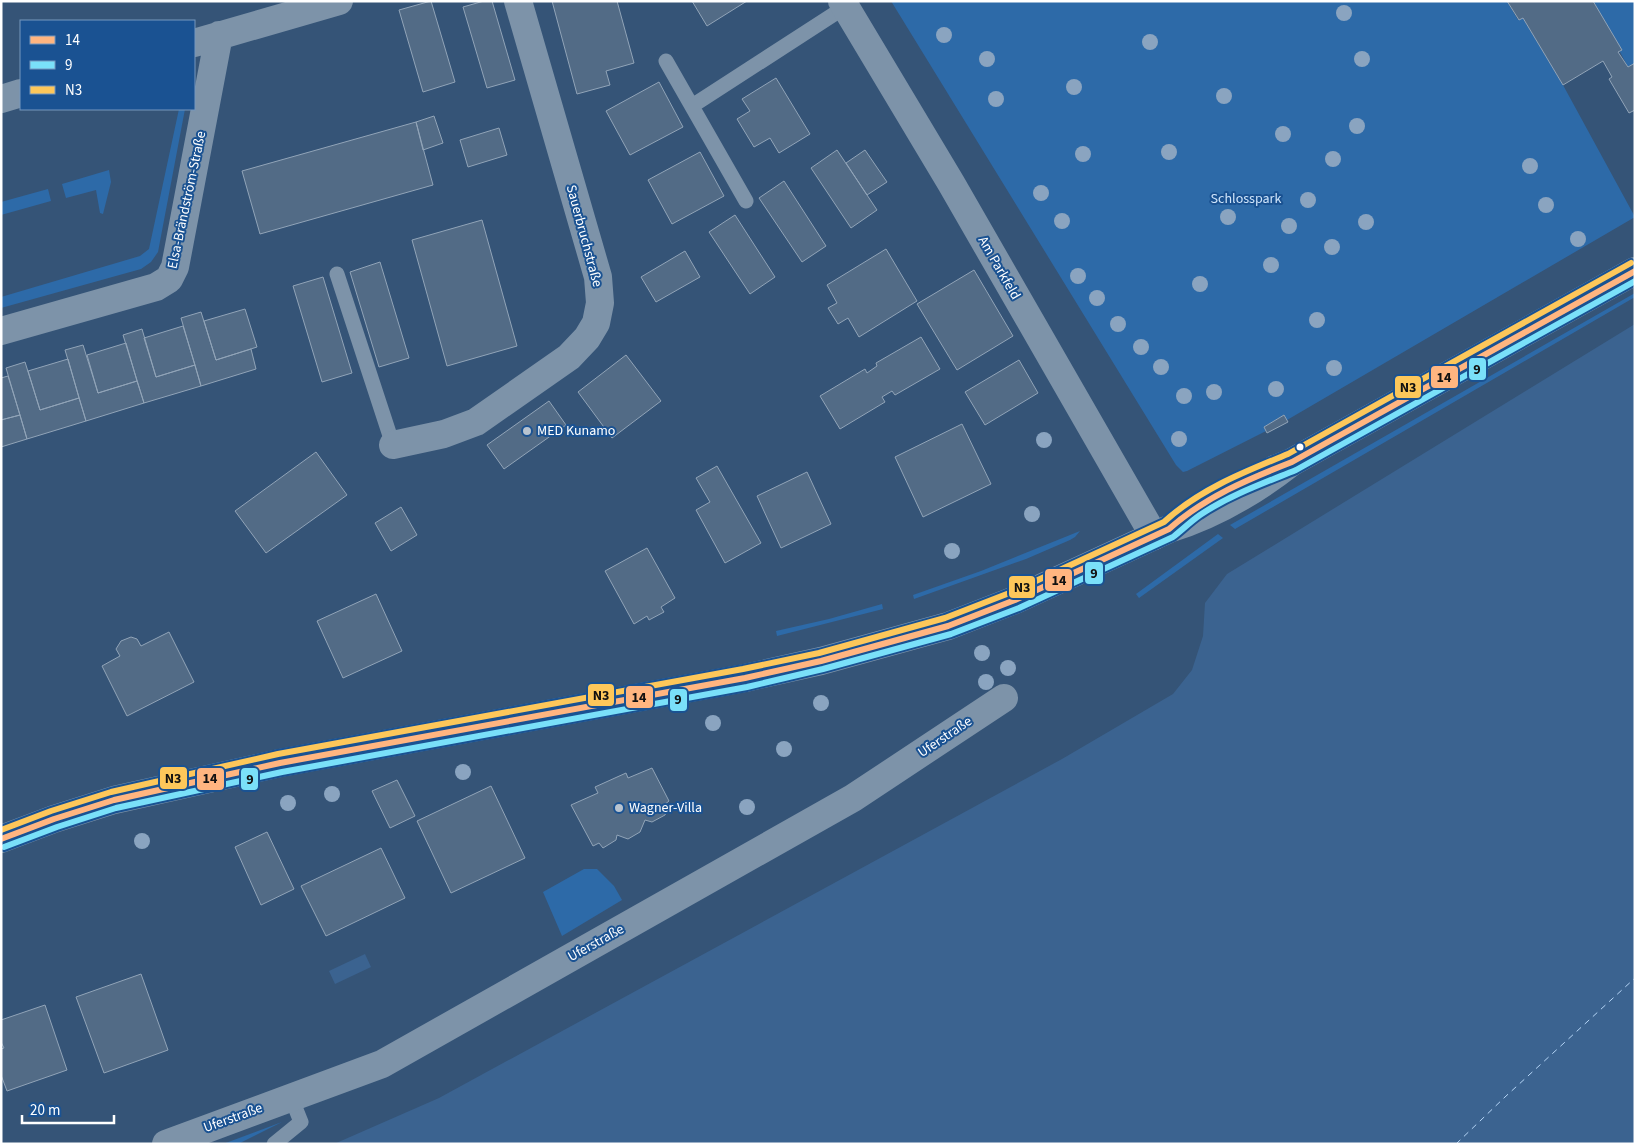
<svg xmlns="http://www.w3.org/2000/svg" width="1636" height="1145" viewBox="0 0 1636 1145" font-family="'Source Sans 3',sans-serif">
<rect width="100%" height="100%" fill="#355477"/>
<path fill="#2d6aa8" d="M891,1H1507L1518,20L1523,18L1563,85L1635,217L1287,420L1284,415L1264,427L1266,431L1187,471L1183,472L1176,465Z
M1593,1H1635V63L1628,67Z
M179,109H185L158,252L151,262L141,269L1,308V297L140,256L149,249Z
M109,170L111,182L103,214L100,213L96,190L66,198L62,184Z
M48,189L51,201L1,215V202Z
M1635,293V297L1235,529L1230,525Z
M1080,531L1075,537L1070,540L1026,559L914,599L913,595L981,571Z
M1218,534L1223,538L1139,598L1136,594Z
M882,604L883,609L777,636L776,631L829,619Z
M584,869H597L614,886L622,900L562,936L543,892Z
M282,1122L238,1144H223Z"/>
<path fill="#3b6390" d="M1635,324V1144H334L439,1098L1062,759L1173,694L1192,670L1203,636L1205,603L1227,574Z
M365,954L371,967L335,984L329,971Z"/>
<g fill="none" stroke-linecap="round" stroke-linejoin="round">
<path stroke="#b5d5f6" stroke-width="1" stroke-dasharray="6 5" stroke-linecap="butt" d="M1456,1144L1505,1097L1635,978"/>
</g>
<path fill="#526b86" stroke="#91a4b8" d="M431,1L455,82L423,92L399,10Z
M484,1H492L515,80L487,88L463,7Z
M552,1H617L634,63L606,71L610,85L577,94Z
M692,1H747L707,26Z
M1507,1H1593L1622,50L1618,52L1628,67L1635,63V110L1629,113L1609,79L1612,77L1603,61L1563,85L1523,18L1519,20Z
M776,78L810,134L779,153L770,138L754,147L737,119L750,111L742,99Z
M659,82L683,127L630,155L606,111Z
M434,116L443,143L423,150L416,122Z
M416,122L433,185L260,234L242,171Z
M499,128L507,155L468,167L460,140Z
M837,150L877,210L851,228L811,168Z
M865,150L887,182L867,195L846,163Z
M700,152L724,196L672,224L648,180Z
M784,181L826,246L802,262L759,198Z
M735,215L775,277L750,294L709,232Z
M482,220L517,346L447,366L412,240Z
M886,249L917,301L859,337L848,318L838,324L828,308L837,303L827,285Z
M685,251L700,277L656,302L641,277Z
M380,262L409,358L379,367L350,272Z
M974,270L1013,336L957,370L917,304Z
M323,277L352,373L322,382L293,286Z
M245,309L257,347L216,360L204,321Z
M201,312L216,360L251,349L256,369L201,386L181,318Z
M183,326L195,365L156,377L144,338Z
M142,329L156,377L195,365L201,386L144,403L123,335Z
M921,337L940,369L895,395L892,391L882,397L885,402L840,429L820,396L865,369L867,373L877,366L876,363Z
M126,343L137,381L98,393L87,355Z
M83,345L98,393L137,381L144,403L86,421L65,350Z
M626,355L661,401L612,438L578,392Z
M68,359L79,398L40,410L28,371Z
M1019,360L1038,393L985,425L965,392Z
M25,362L40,410L79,398L86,421L27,439L6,368Z
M8,376L20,415L1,420V378Z
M549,401L566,425L504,469L487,445Z
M20,415L27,439L1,447V420Z
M1284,415L1288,422L1267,433L1264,427Z
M962,424L991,484L923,517L895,457Z
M316,452L347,495L266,553L235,511Z
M717,466L761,543L725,563L696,510L710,502L696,478Z
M807,472L831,524L781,548L757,496Z
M401,507L417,535L391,551L375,523Z
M647,548L675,598L661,607L664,612L649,620L647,616L634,624L605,571Z
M376,594L402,651L343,678L317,621Z
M169,632L194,682L127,716L102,666L120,656L116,649L121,641L131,637L137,639L141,646Z
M652,768L669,801L664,805L667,810L665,815L652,822L645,820L640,832L628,839L617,835L616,840L603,848L599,843L593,846L571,805L598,793L595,787L626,773L628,778Z
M397,780L415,816L390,828L372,791Z
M491,786L525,858L451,893L417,821Z
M267,832L294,889L261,905L235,847Z
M381,848L405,898L326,936L301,886Z
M141,974L168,1050L104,1073L76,997Z
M45,1005L67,1070L7,1091L1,1075V1049L4,1048L1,1042V1020Z"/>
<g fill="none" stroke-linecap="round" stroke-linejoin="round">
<path stroke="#7d93a9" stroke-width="15" d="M666,61L746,201
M692,106L845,7
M337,274L393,445
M274,1144L301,1122L291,1097"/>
<path stroke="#7d93a9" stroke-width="28" d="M842,1L951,183L1154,536
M194,43L339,1
M1,99L21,93
M1,331L156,287L169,279L175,267L219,35
M393,445L444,434L476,422L569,357L587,338L596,323L600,303L598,277L518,1
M166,1144L382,1064L853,798L1004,698"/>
<path stroke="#7d93a9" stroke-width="28" d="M1275,469L1292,462L1635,271
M1,839L54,819L114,800L280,763L745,678L821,661L948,626L1015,600L1169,529C1214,515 1255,491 1292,462"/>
<defs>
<path id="bus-1" d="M1,839L54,819L114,800L280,763L745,678L821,661L948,626L1015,600L1169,529C1205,497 1248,479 1292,462L1635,271"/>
<path id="bus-2" d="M4,847L57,827L116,808L282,772L747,687L823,669L951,634L1019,608L1173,537C1182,530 1190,522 1200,515C1230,495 1264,483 1296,470L1635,281"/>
<path id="bus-3" d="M1,830L51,811L111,792L278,754L743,669L819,653L945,618L1012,592L1164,522C1200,489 1244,472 1288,454L1631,263"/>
</defs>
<use href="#bus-1" stroke="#1a5292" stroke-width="10"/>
<use href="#bus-2" stroke="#1a5292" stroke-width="10"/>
<use href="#bus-3" stroke="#1a5292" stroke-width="10"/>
<use href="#bus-1" stroke="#ffb580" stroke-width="6"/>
<use href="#bus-2" stroke="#7ae0f9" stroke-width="6"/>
<use href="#bus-3" stroke="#fdc75a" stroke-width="6"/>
</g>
<g fill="#8aa4c0">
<circle cx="1344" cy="13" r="8"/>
<circle cx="944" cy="35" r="8"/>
<circle cx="1150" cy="42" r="8"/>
<circle cx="987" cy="59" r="8"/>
<circle cx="1362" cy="59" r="8"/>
<circle cx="1074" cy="87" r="8"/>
<circle cx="1224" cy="96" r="8"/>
<circle cx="996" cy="99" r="8"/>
<circle cx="1357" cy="126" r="8"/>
<circle cx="1283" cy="134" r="8"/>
<circle cx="1169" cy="152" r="8"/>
<circle cx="1083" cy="154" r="8"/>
<circle cx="1333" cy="159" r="8"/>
<circle cx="1530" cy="166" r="8"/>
<circle cx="1041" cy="193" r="8"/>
<circle cx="1308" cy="200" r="8"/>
<circle cx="1546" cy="205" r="8"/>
<circle cx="1228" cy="217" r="8"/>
<circle cx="1062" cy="221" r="8"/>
<circle cx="1366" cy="222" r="8"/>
<circle cx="1289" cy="226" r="8"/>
<circle cx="1578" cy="239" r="8"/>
<circle cx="1332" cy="247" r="8"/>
<circle cx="1271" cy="265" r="8"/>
<circle cx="1078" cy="276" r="8"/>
<circle cx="1200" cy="284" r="8"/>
<circle cx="1097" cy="298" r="8"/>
<circle cx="1317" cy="320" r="8"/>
<circle cx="1118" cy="324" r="8"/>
<circle cx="1141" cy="347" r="8"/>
<circle cx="1161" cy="367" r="8"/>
<circle cx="1334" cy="368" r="8"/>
<circle cx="1276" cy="389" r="8"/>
<circle cx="1214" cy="392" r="8"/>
<circle cx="1184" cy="396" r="8"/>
<circle cx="1179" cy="439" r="8"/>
<circle cx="1044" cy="440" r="8"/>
<circle cx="1032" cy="514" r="8"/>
<circle cx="952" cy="551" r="8"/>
<circle cx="982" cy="653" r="8"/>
<circle cx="1008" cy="668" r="8"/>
<circle cx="986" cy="682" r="8"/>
<circle cx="821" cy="703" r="8"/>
<circle cx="713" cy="723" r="8"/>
<circle cx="784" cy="749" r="8"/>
<circle cx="463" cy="772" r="8"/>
<circle cx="332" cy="794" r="8"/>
<circle cx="288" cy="803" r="8"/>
<circle cx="747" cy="807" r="8"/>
<circle cx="142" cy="841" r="8"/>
</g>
<g fill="#b8c3cf" stroke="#1a5292" stroke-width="2">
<circle cx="527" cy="431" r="5"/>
<circle cx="619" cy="808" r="5"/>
</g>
<circle fill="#fff" stroke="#1a5292" stroke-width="2" cx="1300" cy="447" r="4.5"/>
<g text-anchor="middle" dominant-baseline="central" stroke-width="4" stroke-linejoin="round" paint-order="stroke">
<g font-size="14" fill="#cfe5fb" stroke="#1a5292">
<text x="1246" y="199">Schlosspark</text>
</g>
<g font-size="14" fill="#fff" stroke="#1a5292">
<text transform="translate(187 200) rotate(-78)">Elsa-Brändström-Straße</text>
<text transform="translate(584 236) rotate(75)">Sauerbruchstraße</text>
<text transform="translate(999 268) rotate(60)">Am Parkfeld</text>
<text transform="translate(945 737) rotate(-34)">Uferstraße</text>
<text transform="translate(596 943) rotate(-29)">Uferstraße</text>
<text transform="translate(233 1118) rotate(-20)">Uferstraße</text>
</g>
<g font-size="14" fill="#fff" stroke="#1a5292" text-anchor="start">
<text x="537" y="431">MED Kunamo</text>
<text x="629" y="808">Wagner-Villa</text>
</g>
</g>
<g stroke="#1a5292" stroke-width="2">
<rect x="1468" y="357" width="19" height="24" rx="5" fill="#7ae0f9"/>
<rect x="1430" y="365" width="29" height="24" rx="5" fill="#ffb580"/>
<rect x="1394" y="375" width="28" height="24" rx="5" fill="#fdc75a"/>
<rect x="1084" y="561" width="20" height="24" rx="5" fill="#7ae0f9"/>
<rect x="1044" y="568" width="29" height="24" rx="5" fill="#ffb580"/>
<rect x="1008" y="575" width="28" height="24" rx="5" fill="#fdc75a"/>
<rect x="587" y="683" width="28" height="24" rx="5" fill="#fdc75a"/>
<rect x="625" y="685" width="29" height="24" rx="5" fill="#ffb580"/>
<rect x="669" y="688" width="19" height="24" rx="5" fill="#7ae0f9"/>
<rect x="159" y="766" width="29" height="24" rx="5" fill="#fdc75a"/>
<rect x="196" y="767" width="29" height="24" rx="5" fill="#ffb580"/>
<rect x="240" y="767" width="19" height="24" rx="5" fill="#7ae0f9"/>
</g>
<g font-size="14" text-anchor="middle" font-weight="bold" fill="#111">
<text x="1477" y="374">9</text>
<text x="1444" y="382">14</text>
<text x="1408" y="392">N3</text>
<text x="1094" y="578">9</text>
<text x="1059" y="585">14</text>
<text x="1022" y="592">N3</text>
<text x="601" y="700">N3</text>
<text x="639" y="702">14</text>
<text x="678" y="704">9</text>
<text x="173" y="783">N3</text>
<text x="210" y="783">14</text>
<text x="250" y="784">9</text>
</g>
<rect width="1636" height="1145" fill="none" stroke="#ffffff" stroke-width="5"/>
<rect x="20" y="20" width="175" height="90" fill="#1a5292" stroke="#7697be"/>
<rect x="30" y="36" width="25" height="8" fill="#ffb580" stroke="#7697be"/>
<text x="65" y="45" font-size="15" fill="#ffffff">14</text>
<rect x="30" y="61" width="25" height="8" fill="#7ae0f9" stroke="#7697be"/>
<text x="65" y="70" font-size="15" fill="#ffffff">9</text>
<rect x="30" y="86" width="25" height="8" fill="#fdc75a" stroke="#7697be"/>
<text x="65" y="95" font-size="15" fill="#ffffff">N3</text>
<path d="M22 1115v8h92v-8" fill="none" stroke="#ffffff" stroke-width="2.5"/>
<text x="30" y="1115" font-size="15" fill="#ffffff" stroke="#1a5292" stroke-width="4" paint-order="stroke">20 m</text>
</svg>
